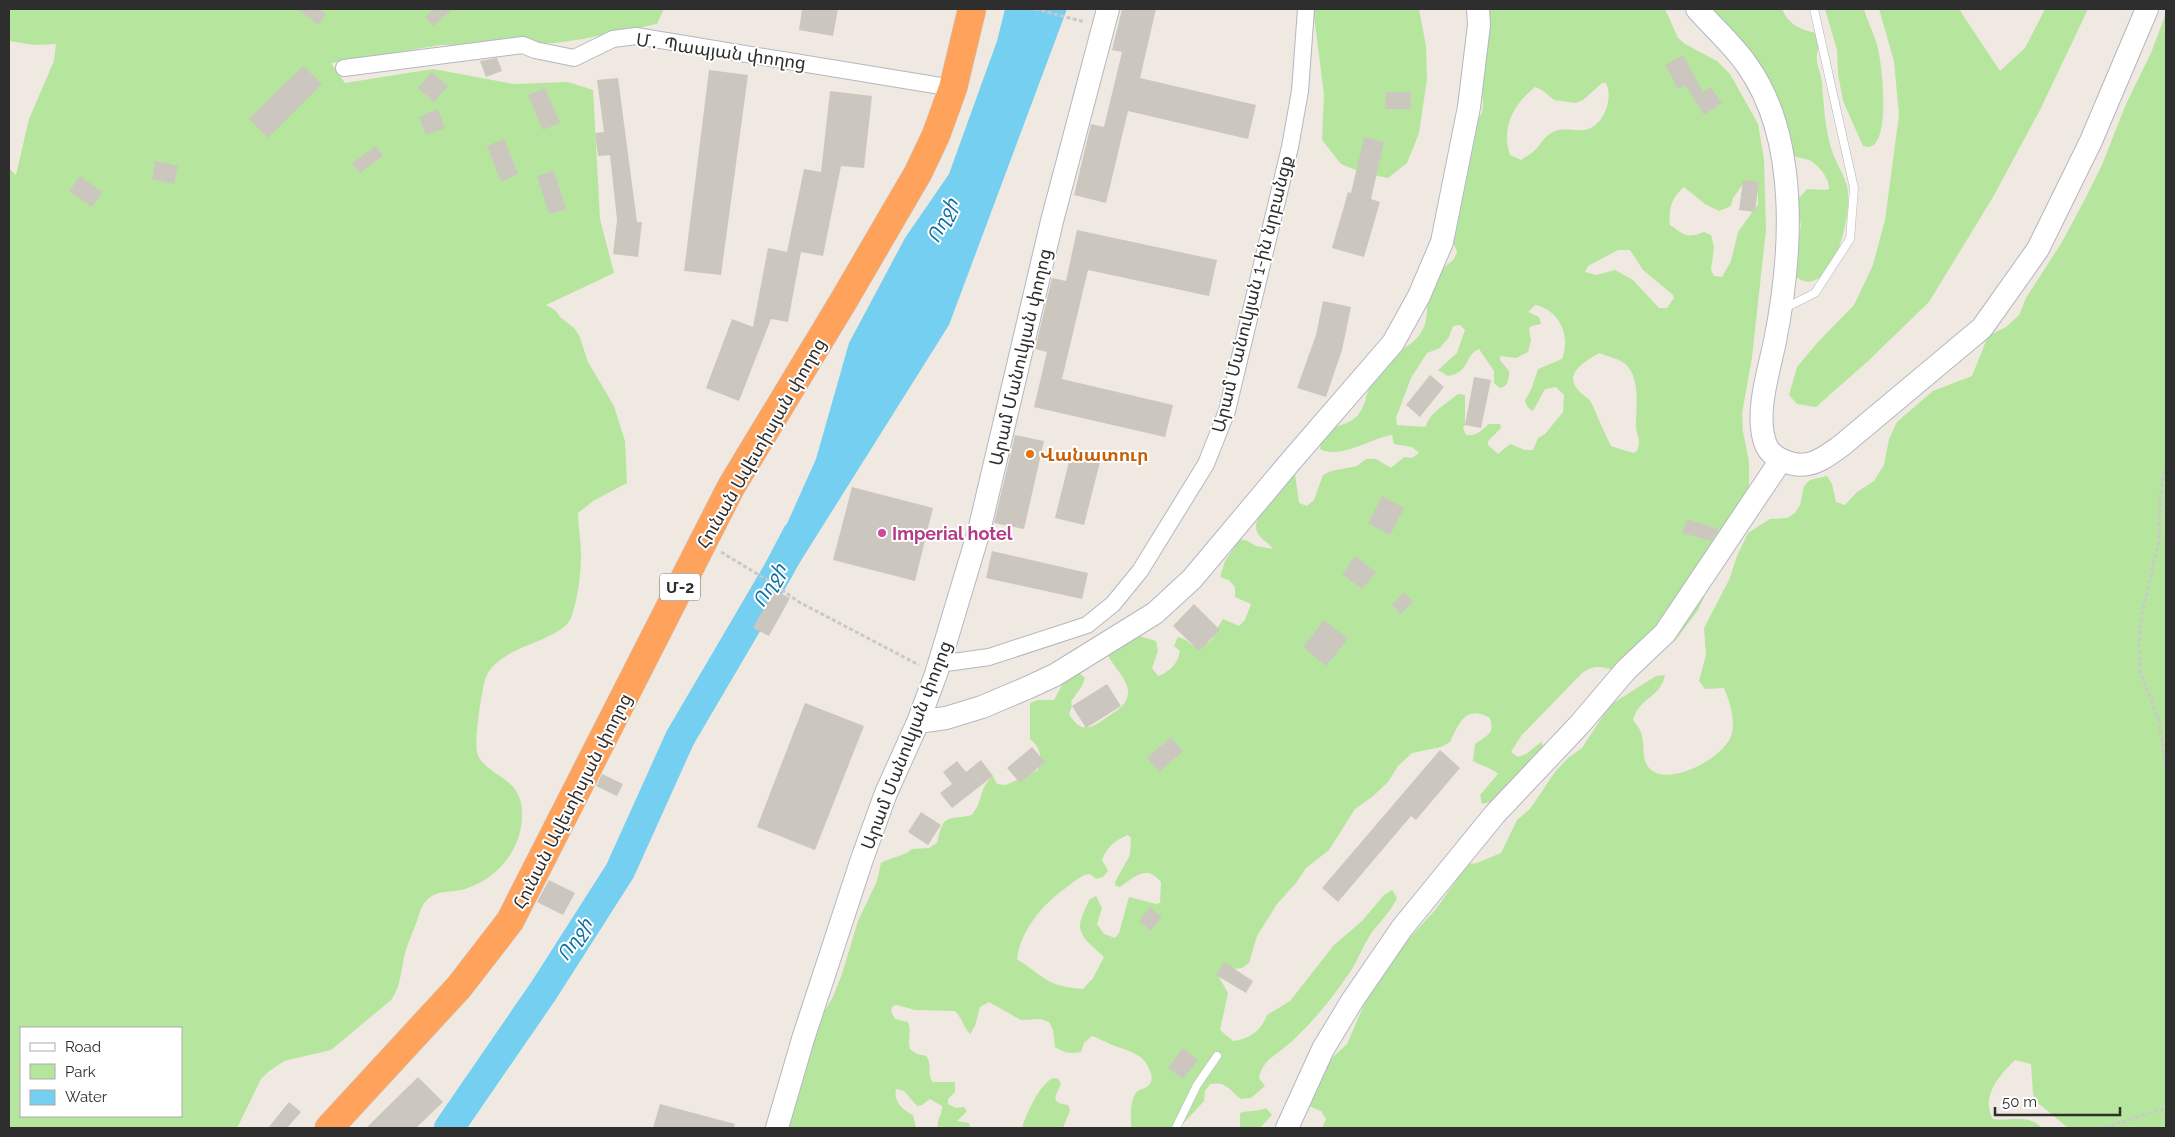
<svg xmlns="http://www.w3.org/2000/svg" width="2175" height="1137" viewBox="0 0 2175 1137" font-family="Raleway,'Noto Sans Armenian',sans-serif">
<rect width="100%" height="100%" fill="#efe9e1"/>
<path fill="#b6e59e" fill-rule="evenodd" d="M9,9H664L657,24L583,39L555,43L441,45L331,63L345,83L433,69L514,84L568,82L593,90L600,219L614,273L546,305L555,310L560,317L574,328L579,335L588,362L614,406L625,441L627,483L593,501L578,513C578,527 581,540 581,554C581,574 578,599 571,618C561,642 499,645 486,677C482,687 474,742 477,752C483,776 522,775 522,813C523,848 498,879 465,889C452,893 436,889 426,901C421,906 419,915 417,921C413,932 408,942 405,953C401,969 401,987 391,1000L331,1050L284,1061L268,1072L261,1079L237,1128H9V168L16,175L29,119L54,61L56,44L34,45L9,41ZM21,1028H181V1116H21Z
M1313,9H1419L1426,46L1427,79L1419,133L1407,163L1388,178L1363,173L1341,164L1322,140L1324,94Z
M1488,9H1665L1678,38L1685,44L1717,61L1730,74L1758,124L1764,159L1766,230L1752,357L1742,414L1743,432L1749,461V490L1719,565L1698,610L1675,641L1617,671C1603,667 1595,664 1582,673L1521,736L1511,752L1518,757L1526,754L1541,742L1546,750L1491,802L1482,804L1480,795L1498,774C1490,767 1482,766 1473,761L1475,744C1487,735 1495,735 1490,718C1465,704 1459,724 1450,742L1441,747L1412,753L1398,766L1388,782L1372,797L1355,809L1329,850L1306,868L1296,883L1277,904L1257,936L1249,963L1242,968L1233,969L1219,977L1228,993L1220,1030L1233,1041C1250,1039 1261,1031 1267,1015L1290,1001L1334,945L1362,921L1384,895L1392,890L1397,898C1391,911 1381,921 1372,932C1364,944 1359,957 1352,969C1335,995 1314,1021 1291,1042C1278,1054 1262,1060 1259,1078L1265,1086L1251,1098L1241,1099C1229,1090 1227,1081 1210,1084L1205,1091L1204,1101L1179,1128H1131C1131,1118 1129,1098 1138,1091C1143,1088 1148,1088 1151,1082C1152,1079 1152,1074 1150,1071C1144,1052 1126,1051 1110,1044C1103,1041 1099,1038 1092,1036L1084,1043L1081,1052C1070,1054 1065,1053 1055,1047L1053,1030L1049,1022L1040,1019L1021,1020L989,1002L980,1007L975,1026L970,1034C963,1026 962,1018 955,1011L915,1010L897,1005L893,1006L891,1011L895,1019L908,1022C912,1031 907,1040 910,1049L917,1054L926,1056C933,1064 926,1074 933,1082H955V1092L948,1099V1104L956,1108L964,1107L967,1111L957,1121L969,1123L970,1128H938C936,1120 943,1114 942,1106L930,1099L922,1105L917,1106L904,1091L896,1089C893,1102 903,1110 913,1115L916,1128H786L785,1122L823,1013L832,999L842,974L858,921L877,881L881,863C891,857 903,857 912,849L929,848L937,843C944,812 946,821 972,815C984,800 978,789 993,776L997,784L1006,785L1038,770C1042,757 1041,748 1030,739V703L1038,700H1054L1063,683L1078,672L1085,678C1082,689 1076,693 1071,702L1072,706L1069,714C1081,735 1092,728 1107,717C1116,711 1129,704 1128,691C1127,676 1110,665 1106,650L1139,636L1156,641L1158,651L1152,668L1158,676C1170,672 1178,663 1180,651L1174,646L1178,637L1186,640L1193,646C1218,644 1211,635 1223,619L1239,626L1245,620L1251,604L1235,597V587L1229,580L1220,577L1225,561L1240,539L1248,541L1256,546L1273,549C1268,542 1260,539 1257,532C1250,516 1284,486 1295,474L1299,503L1307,506L1314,500L1323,475L1331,471L1357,466L1366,459H1376L1391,468L1404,457L1412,458L1419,453L1412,447L1394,444L1392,435C1371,438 1340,460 1320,449C1323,421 1344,430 1357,416C1366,407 1366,392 1372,381C1376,373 1386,359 1393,354C1407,346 1416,343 1424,327C1430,313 1424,289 1435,275C1443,265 1454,265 1457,251L1453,243L1466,144L1482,112L1483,104L1482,85ZM1602,83H1606C1614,99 1603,128 1584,130C1573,131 1563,127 1553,132C1545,135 1540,146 1534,151C1530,155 1525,157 1521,160L1510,155C1501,127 1513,105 1535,87L1542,90L1554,100L1576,103L1583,100ZM1744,183L1758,187V204L1738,232L1731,261L1722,277L1714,276L1711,270L1714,247L1711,235L1704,232C1686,239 1685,235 1670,225C1668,209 1672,197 1684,187L1705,204L1719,211L1731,206L1733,198ZM1618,250H1630L1643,270L1673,295L1674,298L1667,308H1659L1633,280L1615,270L1596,275L1585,272L1588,266ZM1535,305C1560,310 1571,336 1562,359L1538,369L1531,390L1525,400C1526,406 1528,408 1533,411L1545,389L1556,387L1564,395L1563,412L1545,434L1538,438L1533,450H1525L1510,444L1498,454L1488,445V441L1501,428L1500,424H1489C1481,431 1477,436 1466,435L1463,428L1465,425V395L1458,394C1448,403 1428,413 1426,427L1397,425L1396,418L1411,378L1427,353L1440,348L1449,337L1453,326L1460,325L1465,330L1457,353L1438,370L1448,376C1471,372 1464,355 1479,349L1494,371V383L1500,388C1508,387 1509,379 1509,371L1500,360V356L1516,358L1528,352L1531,340L1529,329L1531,326L1541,324L1539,317L1528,312ZM1599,353C1606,356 1617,358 1624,363C1641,376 1636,406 1636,425C1636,435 1642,440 1637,451L1633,453L1611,446C1604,432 1598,418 1592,404C1589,397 1583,396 1578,390C1563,373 1586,361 1599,353ZM1128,835L1131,838L1130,855L1115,882L1116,886L1120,887C1135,877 1146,864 1161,882L1160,903L1156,904L1129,897L1119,933L1115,938L1104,934L1097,924L1102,908L1096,896L1090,899C1073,932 1078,933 1104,957L1093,978L1083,989C1046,986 1046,978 1017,959C1021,929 1043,904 1067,887C1075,881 1081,875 1090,874L1096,879L1103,877L1108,871L1102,860C1107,847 1115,840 1128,835Z
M1708,9H1782C1789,25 1799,29 1816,33L1821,44L1818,47C1818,51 1816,57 1817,62C1818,69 1822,76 1822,84C1824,107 1825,129 1832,151C1836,163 1844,175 1847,186C1852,208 1840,262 1822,276C1812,283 1805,284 1795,276L1794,268L1801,225L1798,212L1799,198L1807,189L1825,190L1829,189C1830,179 1819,166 1811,161C1803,157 1796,159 1788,153Z
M1825,9H1864C1868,23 1875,36 1878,49C1882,63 1893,158 1863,146L1843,101L1838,74L1837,50Z
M1879,9H1959L2000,71L2025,48L2045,9H2088L2040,110L1993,197L1929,302L1867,362L1816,407L1797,404L1789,395L1797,367L1818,342L1854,305L1873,265L1885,220L1899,115L1894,61Z
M2166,13V1128H2068L2038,1103L2033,1094L2031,1064L2015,1060C2000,1075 1980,1096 1993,1119C2011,1122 2028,1113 2042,1128H1322L1326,1119L1321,1111L1304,1104L1318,1071L1347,1044L1366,1000L1396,953L1436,909L1468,864L1477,863L1501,853L1517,820L1530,809L1555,772L1568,758L1582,748L1610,705L1656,676L1665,675C1660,699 1640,696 1633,720C1637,725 1641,730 1642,736C1645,748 1641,760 1650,769C1669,788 1728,756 1732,733C1735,718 1730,702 1724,688L1705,689L1699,681L1706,655L1704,628L1729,580L1737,556L1748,533L1770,519L1787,518L1795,513L1800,505L1804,486L1810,480L1827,476L1832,484L1836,502L1845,505L1857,492L1874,481L1884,465L1889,439L1897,422L1933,391L1972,376L1988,336L2006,327L2019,315L2026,298L2062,242L2085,199L2102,165L2126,104L2151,53Z
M1054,1078L1058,1079L1061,1083C1057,1096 1048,1102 1068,1105L1070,1110L1063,1128H1022C1025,1116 1041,1081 1054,1078Z
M1266,1108L1272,1115L1260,1128H1240V1113C1249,1110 1257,1112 1266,1108Z"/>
<path fill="#75cff0" d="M1005,9H1067L949,325L790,578L768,566L816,459L849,343L905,238L949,174L997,41Z"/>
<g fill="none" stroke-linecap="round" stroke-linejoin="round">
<path stroke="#75cff0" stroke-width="30" d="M449,1128L544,990L620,871L680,738L778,571L797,535"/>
</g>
<path fill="#cbc7bf" d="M298,9H319L326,14L318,25Z
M434,9H453L433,26L425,17Z
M802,9H838L833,36L799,30Z
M1122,9H1156L1140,78L1256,105L1248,139L1128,111L1106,203L1074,195L1091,124L1104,127L1122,52L1112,50Z
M1683,55L1703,92L1711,87L1722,103L1704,115L1685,85L1678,89L1665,65Z
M497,58L502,71L486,77L480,61Z
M303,66L322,84L268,138L249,119Z
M709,70L748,75L721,275L684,271Z
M432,72L448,86L434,102L418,88Z
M618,78L637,222H642L638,257L613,254L617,220L610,155L598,156L595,133L604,132L597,80Z
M545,88L560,123L543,130L528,95Z
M830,91L872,96L864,168L841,166L823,256L801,252L788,322L771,319L739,401L706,388L732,319L753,327L768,248L787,252L804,169L821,172Z
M1386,92H1411V109H1385Z
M438,109L445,128L426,135L419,117Z
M1364,137L1384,142L1371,199L1380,202L1364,257L1332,248L1348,192L1351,193Z
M504,139L518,174L501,182L487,146Z
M376,146L383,156L360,173L352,163Z
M155,161L178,166L174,184L152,179Z
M554,171L566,209L549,214L537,176Z
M80,176L102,192L92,207L69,191Z
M1743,180L1759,182L1755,212L1739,210Z
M1077,230L1217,260L1209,296L1088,270L1062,379L1173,405L1165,437L1034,407L1047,352L1035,349L1052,278L1066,281Z
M1323,301L1351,307L1342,350L1326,397L1297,388L1316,335Z
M1430,375L1444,387L1420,417L1406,405Z
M1474,377L1491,380L1481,428L1465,425Z
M1015,435L1044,441L1024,529L994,523Z
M1071,454L1100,462L1084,525L1055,518Z
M852,487L933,508L915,581L833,560Z
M1382,496L1404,508L1390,535L1368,523Z
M1687,519L1699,523L1719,529L1711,541L1682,533Z
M992,551L1088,573L1082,599L986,578Z
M1355,556L1376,572L1362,589L1342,574Z
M774,590L790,598L769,636L753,628Z
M1404,592L1413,602L1401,614L1392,605Z
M1194,604L1220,630L1199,651L1173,626Z
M1324,620L1348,639L1326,666L1303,647Z
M1107,684L1121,706L1086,728L1072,706Z
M805,703L864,726L815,850L757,827Z
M1171,737L1183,751L1159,772L1147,758Z
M1032,747L1045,762L1020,783L1007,768Z
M1440,750L1460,768L1416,820L1411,816L1338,902L1322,888Z
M981,760L993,776L952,808L940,793L952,784L943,772L957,761L966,772Z
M602,774L623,784L617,796L596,786Z
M921,812L941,825L928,845L908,832Z
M549,880L575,893L563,915L537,902Z
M1150,907L1162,917L1151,931L1139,921Z
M1224,962L1253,981L1246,993L1216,975Z
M1182,1048L1198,1060L1183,1079L1168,1068Z
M418,1077L443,1102L416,1128H366Z
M289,1102L301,1112L287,1128H268Z
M660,1104L735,1124L734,1128H653Z"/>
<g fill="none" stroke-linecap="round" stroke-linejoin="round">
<defs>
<path id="lane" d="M1785,308L1815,293L1850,239L1854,188L1814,9
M1176,1128L1197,1085L1217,1056"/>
<path id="street" d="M344,68L523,45L535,50L574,58L613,39L636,36L953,88
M939,664L989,657L1087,625L1113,604L1140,571L1206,464L1227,411L1290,147L1300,91L1306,9"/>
<path id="secondary" d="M1697,9C1713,27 1733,45 1747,65C1800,139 1792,256 1775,341C1769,371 1754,415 1766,445C1772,459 1793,467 1808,464C1820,462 1831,453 1841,446L1982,328L2038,249L2091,141L2147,9
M918,722L946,718L982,707L1027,688L1055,675L1155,613L1192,579L1291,461L1393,343L1419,296L1442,242L1469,107L1479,25L1478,9
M777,1128L803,1039L862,859L886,793L918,722L936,674L979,531L1052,221L1108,9
M1287,1128L1323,1049L1352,1001L1402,928L1495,814L1580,724L1626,670L1665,633L1781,460"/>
<path id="highway" d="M329,1128L459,987L510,921L731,487L844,300L918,173L936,135L953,88L972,9"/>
</defs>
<use href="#lane" stroke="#b4b7c1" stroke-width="9"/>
<use href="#street" stroke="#b4b7c1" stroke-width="18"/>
<use href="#secondary" stroke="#b4b7c1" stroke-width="24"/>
<use href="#highway" stroke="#c9c9c9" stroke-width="29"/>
<path stroke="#c9c9c9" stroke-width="3" stroke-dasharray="4 2.5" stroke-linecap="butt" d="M1035,9L1085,22
M2166,464L2161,486L2159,539L2141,618L2139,644L2140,671L2159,721L2166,769
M721,552L774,584L799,602L919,665
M2104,1128L2166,1108"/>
<use href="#lane" stroke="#fff" stroke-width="8"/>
<use href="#street" stroke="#fff" stroke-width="16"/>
<use href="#secondary" stroke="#fff" stroke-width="22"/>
<use href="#highway" stroke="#ffa35c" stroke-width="28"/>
</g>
<circle fill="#e8710a" stroke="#fff" stroke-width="2" cx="1030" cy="454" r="5"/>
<circle fill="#d1479c" stroke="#fff" stroke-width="2" cx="882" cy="533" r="5"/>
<g text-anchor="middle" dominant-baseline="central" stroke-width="4" stroke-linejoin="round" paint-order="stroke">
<rect fill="#fff" stroke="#6d6d6d" stroke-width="1" x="660" y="573.5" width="40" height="27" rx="4"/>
<g font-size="16" font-weight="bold" fill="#2e2e2e">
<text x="680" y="587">Մ-2</text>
</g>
<g font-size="18" fill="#2e2e2e" stroke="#fff">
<text transform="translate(721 51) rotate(8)">Մ․ Պապյան փողոց</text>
<text transform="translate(1252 294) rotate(-76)">Արամ Մանուկյան 1-ին նրբանցք</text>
<text transform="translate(1020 357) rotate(-77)">Արամ Մանուկյան փողոց</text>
<text transform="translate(761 443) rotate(-60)">Հունան Ավետիսյան փողոց</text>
<text transform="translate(906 745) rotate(-69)">Արամ Մանուկյան փողոց</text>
<text transform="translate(572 801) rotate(-63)">Հունան Ավետիսյան փողոց</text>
</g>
<g font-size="18" font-weight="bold" fill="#c56008" stroke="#fff" text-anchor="start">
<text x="1040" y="454">Վանատուր</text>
</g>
<g font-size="18" font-weight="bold" fill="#b23c85" stroke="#fff" text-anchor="start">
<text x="892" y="533">Imperial hotel</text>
</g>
<g font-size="19" font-style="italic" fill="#0d6fa3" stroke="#fff">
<text transform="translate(942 220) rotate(-64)">Ողջի</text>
<text transform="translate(769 585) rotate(-60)">Ողջի</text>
<text transform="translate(574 939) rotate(-56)">Ողջի</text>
</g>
</g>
<rect width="2175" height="1137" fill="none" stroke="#2e2e2e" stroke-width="20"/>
<rect x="20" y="1027" width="162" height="90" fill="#ffffff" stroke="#ababab"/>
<rect x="30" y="1043" width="25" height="8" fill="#ffffff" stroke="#ababab"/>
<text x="65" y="1052" font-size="15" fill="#2e2e2e">Road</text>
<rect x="30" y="1064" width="25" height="15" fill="#b6e59e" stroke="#ababab"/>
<text x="65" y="1077" font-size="15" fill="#2e2e2e">Park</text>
<rect x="30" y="1090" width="25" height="15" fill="#75cff0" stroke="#ababab"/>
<text x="65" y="1102" font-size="15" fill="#2e2e2e">Water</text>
<path d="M1995 1107v8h125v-8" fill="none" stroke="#2e2e2e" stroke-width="2.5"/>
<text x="2002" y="1107" font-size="15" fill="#2e2e2e" stroke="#ffffff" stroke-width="4" paint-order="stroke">50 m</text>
</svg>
